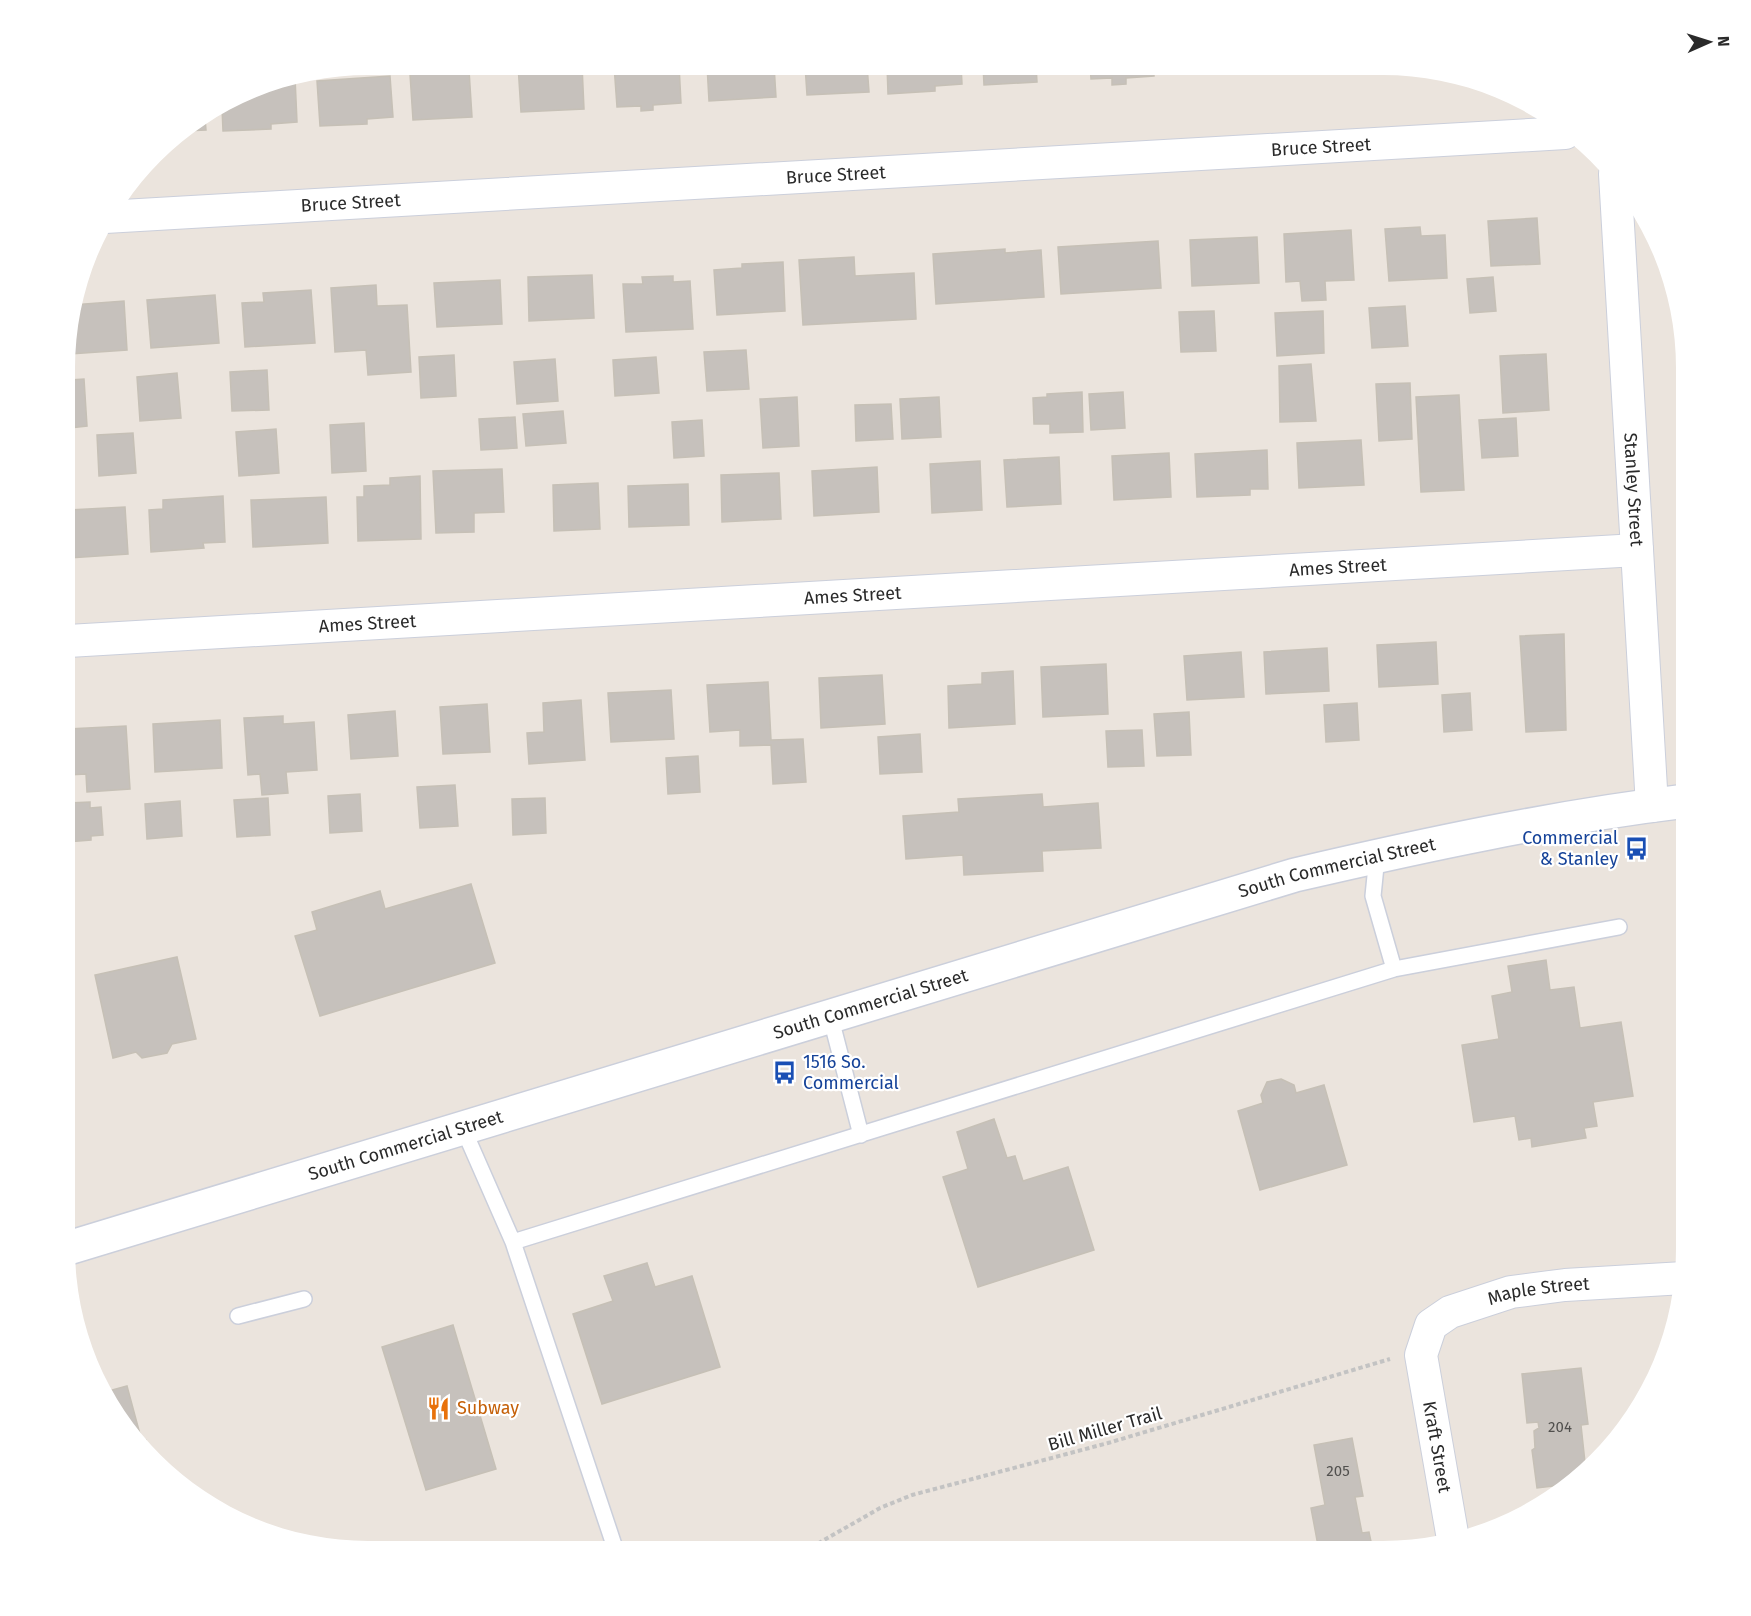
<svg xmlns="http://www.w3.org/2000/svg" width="1751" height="1616" viewBox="0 0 1751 1616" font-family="'Fira Sans',sans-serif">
<rect width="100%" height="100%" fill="#ebe4dd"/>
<path fill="#c6c1bc" stroke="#c6c0b6" stroke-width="1.5" d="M518,65H582L584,109L521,112Z
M614,65H679L681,103L653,105V110L641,111V106L617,107Z
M707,65H774L776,97L709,101Z
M805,65H867L869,92L807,95Z
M887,65H961L962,84L935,86V91L888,94Z
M983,65H1036L1037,82L984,85Z
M1090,65H1154V76L1126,78V84L1112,85V78L1091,79Z
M1184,65H1248V70L1184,73Z
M1276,65H1329L1276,69Z
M469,70L472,117L413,120L410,74Z
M390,76L393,117L367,119V124L320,126L317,81Z
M295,77L297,122L271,124V129L223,131L222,108L270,81Z
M205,118L206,130L183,131Z
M1537,218L1540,264L1491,266L1488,221Z
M1420,227L1421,236L1445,235L1447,278L1389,281L1385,229Z
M1351,230L1354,280L1325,281L1326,300L1302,301L1300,281L1286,282L1284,234Z
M1257,237L1259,283L1192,286L1190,240Z
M1158,241L1161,288L1061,294L1058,247Z
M1005,249V253L1041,250L1044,297L936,304L933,254Z
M854,257L855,276L914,273L916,319L803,325L799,260Z
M783,262L785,311L717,315L714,270L742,268V264Z
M592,275L594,318L529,321L528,277Z
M673,276V282L690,281L693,329L626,332L623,284H643L642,277Z
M1493,277L1496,311L1470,313L1467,279Z
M500,280L502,324L437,327L434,283Z
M376,285L377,306L407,305L411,372L368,375L366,350L335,352L331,288Z
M311,290L315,343L245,347L242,303L264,302L263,293Z
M215,295L219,343L151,348L147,300Z
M124,301L127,350L70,354L72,305Z
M1405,306L1408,346L1372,348L1369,308Z
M1214,311L1216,351L1181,352L1179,312Z
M1323,311L1324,353L1277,356L1275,313Z
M746,350L749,389L707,391L704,352Z
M1546,354L1549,410L1503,413L1500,356Z
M454,355L456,396L421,398L419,357Z
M656,357L659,393L615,396L613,360Z
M555,359L558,401L517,404L514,362Z
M1311,364L1316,421L1280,422L1279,366Z
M267,370L269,410L232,411L230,372Z
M177,373L181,418L140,421L137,377Z
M84,379L87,426L70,428V380Z
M1410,383L1412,439L1379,441L1376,384Z
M1082,392L1083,432L1050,433V424H1034L1033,398L1047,397V394Z
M1123,392L1125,428L1091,430L1089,394Z
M1459,395L1464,490L1421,492L1416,397Z
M797,397L799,446L763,448L760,399Z
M939,397L941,437L902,439L900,399Z
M891,404L893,439L856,441L855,405Z
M563,411L566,443L526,446L523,414Z
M515,417L517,448L481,450L479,419Z
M1516,418L1518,456L1482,458L1479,420Z
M702,420L704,456L674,458L672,422Z
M364,423L366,471L332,473L330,425Z
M276,429L279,473L239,476L236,432Z
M133,433L136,473L99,476L97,435Z
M1361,440L1364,485L1299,488L1297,443Z
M1267,450L1268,489H1250V495L1197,497L1195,454Z
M1169,453L1171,497L1114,500L1112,456Z
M1059,457L1061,504L1007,507L1004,460Z
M980,461L982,510L932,513L930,464Z
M877,467L879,512L814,516L812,471Z
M502,469L504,512L474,513V532L436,533L433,471Z
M779,473L781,519L722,522L721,475Z
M420,476L421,539L358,541L357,497H364V486L390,485V478Z
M598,483L600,529L554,531L553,485Z
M688,484L689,525L629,527L628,486Z
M223,496L225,542L203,543L204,548L151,552L149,510L163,509V500Z
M326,497L328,543L253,547L251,500Z
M125,507L128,554L69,558V510Z
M1564,634L1566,730L1526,732L1520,636Z
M1436,642L1438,684L1379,687L1377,645Z
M1327,648L1329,691L1266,694L1264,652Z
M1241,652L1244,697L1187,700L1184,656Z
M1106,664L1108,714L1043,717L1041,667Z
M1013,671L1015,724L949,728L948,686L982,684V673Z
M882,675L885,724L821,728L819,678Z
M768,682L771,740L803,739L806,782L773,784L771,745L740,746V730L710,732L707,685Z
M671,690L674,739L611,742L608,693Z
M1470,693L1472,730L1444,732L1442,695Z
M581,700L585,760L529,764L527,733L544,732L543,703Z
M1357,703L1359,740L1326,742L1324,705Z
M487,704L490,752L443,754L440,707Z
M395,711L398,756L351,759L348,715Z
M1189,712L1191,755L1157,756L1154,714Z
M283,716V724L314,722L317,770L286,772L288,793L262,795L260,774L248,775L244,718Z
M220,720L222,768L155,772L153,724Z
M126,726L130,789L87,792L86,774L68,775V729Z
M1142,730L1144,766L1108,767L1106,731Z
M920,734L922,772L880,774L878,737Z
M698,756L700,792L668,794L666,758Z
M455,785L458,826L420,828L417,787Z
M360,794L362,831L330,833L328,796Z
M1042,794L1043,807L1098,803L1101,848L1042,851L1043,871L964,875L963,855L906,859L903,816L959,812L958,799Z
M268,798L270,835L237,837L234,800Z
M545,798L546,833L513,835L512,799Z
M180,801L182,836L147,839L145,804Z
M90,802V808L101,807L103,835L91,836V840L67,842L68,803Z
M471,884L495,963L320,1016L295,936L317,930L312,912L380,891L385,909Z
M177,957L196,1039L172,1044L167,1053L142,1058L136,1052L113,1058L95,975Z
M1546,960L1550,990L1574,987L1580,1028L1621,1022L1633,1096L1593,1102L1597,1126L1584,1128L1586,1138L1532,1147L1531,1138L1519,1140L1515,1116L1474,1122L1462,1045L1499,1039L1492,996L1512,992L1508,966Z
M1281,1079L1294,1085L1296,1093L1324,1085L1347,1165L1260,1190L1238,1111L1263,1103L1261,1095L1267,1082Z
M994,1119L1007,1158L1015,1156L1023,1181L1068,1167L1094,1250L978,1287L943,1177L968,1169L957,1132Z
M647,1263L655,1287L692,1276L720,1367L602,1404L573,1314L613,1301L604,1276Z
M453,1325L496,1469L426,1490L382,1347Z
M1581,1368L1588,1424L1581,1425L1586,1472L1570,1484L1537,1488L1532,1450L1535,1448L1534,1431L1539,1428L1538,1422L1527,1423L1522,1374Z
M127,1386L141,1438L146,1440L152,1457L140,1448L105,1392Z
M1352,1438L1363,1496L1355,1497L1362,1533L1369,1532L1373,1551H1319L1311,1508L1325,1505L1314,1445Z"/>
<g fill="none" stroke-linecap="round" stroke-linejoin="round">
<defs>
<path id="service" d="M1377,856L1373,896L1394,969L1619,927
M830,1015L861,1135
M463,1128L513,1242
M238,1316L304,1299
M616,1551L513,1242L1394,969"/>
<g id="minor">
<path id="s1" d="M1615,174L1652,806"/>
<path id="s2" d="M105,217L1565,133"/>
<path id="s3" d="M68,641L1637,550"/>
<path id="s4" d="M1453,1539L1421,1355L1431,1325L1450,1312L1511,1292L1565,1285L1684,1278"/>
</g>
<g id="secondary">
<path id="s5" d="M65,1249L1295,875C1424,845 1554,817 1686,801"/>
</g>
</defs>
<use href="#service" stroke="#cbcfdb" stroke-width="18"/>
<use href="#minor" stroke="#cbcfdb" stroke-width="34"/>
<use href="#secondary" stroke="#cbcfdb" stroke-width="36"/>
<path stroke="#c3c3c3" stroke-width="4" stroke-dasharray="4.5 3" stroke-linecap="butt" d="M805,1551L880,1508L912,1495L1108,1443L1390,1359"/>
<use href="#service" stroke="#fff" stroke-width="15"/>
<use href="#minor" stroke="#fff" stroke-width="32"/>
<use href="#secondary" stroke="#fff" stroke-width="33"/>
</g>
<defs>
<symbol id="bus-bare" viewBox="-9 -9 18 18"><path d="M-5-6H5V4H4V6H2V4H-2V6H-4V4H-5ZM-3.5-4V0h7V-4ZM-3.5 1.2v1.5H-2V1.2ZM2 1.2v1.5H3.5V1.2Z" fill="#1a4fb4" stroke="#fff" stroke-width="2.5" paint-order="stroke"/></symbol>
<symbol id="restaurant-bare" viewBox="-9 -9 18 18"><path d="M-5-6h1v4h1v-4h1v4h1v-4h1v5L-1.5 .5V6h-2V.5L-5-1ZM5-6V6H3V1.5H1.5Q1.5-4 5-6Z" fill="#e8710a" stroke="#fff" stroke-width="2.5" paint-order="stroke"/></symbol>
</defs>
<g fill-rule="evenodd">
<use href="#bus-bare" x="1620" y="832" width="33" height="33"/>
<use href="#bus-bare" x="768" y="1056" width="33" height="33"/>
<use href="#restaurant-bare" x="422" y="1392" width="33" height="33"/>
</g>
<g text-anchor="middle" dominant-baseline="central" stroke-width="4.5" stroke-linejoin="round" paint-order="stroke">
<g font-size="15" fill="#51504e">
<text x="1560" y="1427">204</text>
<text x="1338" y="1471">205</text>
</g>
<g font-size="18" fill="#2a2a2a" stroke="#fff">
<text stroke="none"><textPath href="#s2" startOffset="1218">Bruce Street</textPath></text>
<text stroke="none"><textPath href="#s2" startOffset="732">Bruce Street</textPath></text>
<text stroke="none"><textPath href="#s2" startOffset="246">Bruce Street</textPath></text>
<text stroke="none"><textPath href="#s1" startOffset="316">Stanley Street</textPath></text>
<text stroke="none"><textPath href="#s3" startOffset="1272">Ames Street</textPath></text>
<text stroke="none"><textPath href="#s3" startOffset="786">Ames Street</textPath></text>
<text stroke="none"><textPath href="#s3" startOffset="300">Ames Street</textPath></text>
<text stroke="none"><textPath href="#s5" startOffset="1328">South Commercial Street</textPath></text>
<text stroke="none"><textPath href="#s5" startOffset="842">South Commercial Street</textPath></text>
<text stroke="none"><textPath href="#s5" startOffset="356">South Commercial Street</textPath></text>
<text stroke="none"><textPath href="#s4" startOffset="333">Maple Street</textPath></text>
<text transform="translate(1105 1429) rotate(-16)">Bill Miller Trail</text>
<text transform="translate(1437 1447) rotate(80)">Kraft Street</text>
</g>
<g font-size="18" fill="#164399" stroke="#fff" text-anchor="end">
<text x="1618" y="838">Commercial<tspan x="1618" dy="21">&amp; Stanley</tspan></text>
<text x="803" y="1062" text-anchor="start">1516 So.<tspan x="803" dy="21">Commercial</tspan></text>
</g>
<g font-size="18" fill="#c56008" stroke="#fff" text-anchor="start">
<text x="457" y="1408">Subway</text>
</g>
</g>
<path d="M0 0H1751V1616H0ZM368 75H1383A293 293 0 0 1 1676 368V1248A293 293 0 0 1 1383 1541H368A293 293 0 0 1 75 1248V368A293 293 0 0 1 368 75Z" fill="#fff" fill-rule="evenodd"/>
<g transform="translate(1709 42) rotate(87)" stroke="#ffffff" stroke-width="4.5" paint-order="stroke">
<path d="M0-4.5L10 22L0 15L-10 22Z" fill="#2a2a2a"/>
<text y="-9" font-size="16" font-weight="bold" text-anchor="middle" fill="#2a2a2a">N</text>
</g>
</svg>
